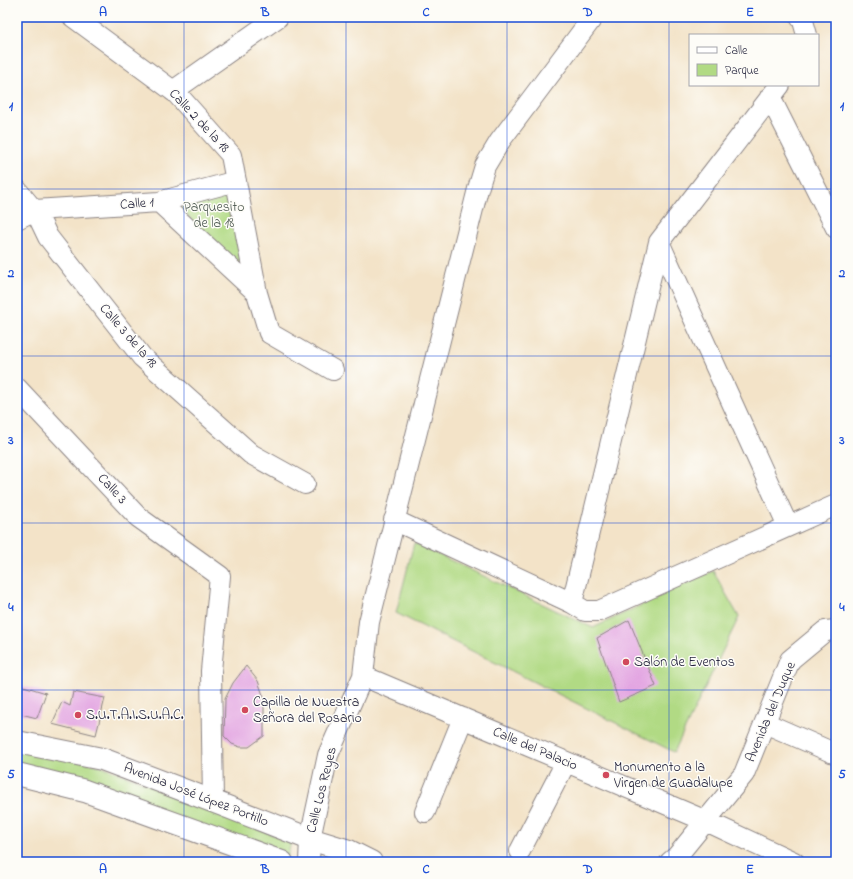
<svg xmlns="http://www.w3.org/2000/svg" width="853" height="879" viewBox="0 0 853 879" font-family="'Indie Flower',sans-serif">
<rect width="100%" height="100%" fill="#fdfcf7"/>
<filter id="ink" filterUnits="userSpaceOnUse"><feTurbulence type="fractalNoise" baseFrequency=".025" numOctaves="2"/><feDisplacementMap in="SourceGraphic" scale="8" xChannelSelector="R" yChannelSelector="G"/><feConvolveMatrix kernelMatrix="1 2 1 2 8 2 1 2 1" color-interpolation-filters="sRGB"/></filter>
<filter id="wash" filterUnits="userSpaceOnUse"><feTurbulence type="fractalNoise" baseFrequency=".012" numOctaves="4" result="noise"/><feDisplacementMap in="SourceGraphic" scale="16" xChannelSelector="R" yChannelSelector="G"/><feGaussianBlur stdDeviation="0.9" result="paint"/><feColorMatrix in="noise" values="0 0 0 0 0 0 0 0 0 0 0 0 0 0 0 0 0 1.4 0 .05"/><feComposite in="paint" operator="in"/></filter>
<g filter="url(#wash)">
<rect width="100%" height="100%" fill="#f3e3c8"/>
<path fill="#b1da84" stroke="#6a7e60" d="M229,194L243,269L177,206Z
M414,543L593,628L713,571L739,617L674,752L396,613Z
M17,748L102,766L291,842L287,858L17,768Z"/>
<g id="blocks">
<path fill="#e3a6e2" d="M629,620L656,686L619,702L597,638Z
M246,666L258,681L264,698V736L249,747H240L232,744L224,736L225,699L233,683Z
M17,684L46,693L37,718L17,713Z
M73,692L105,698L96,735L52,724L62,702L70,706Z"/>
</g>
</g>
<g filter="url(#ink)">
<use href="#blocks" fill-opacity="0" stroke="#8a8282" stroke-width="1"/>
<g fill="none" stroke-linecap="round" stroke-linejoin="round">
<defs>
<path id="minor" d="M73,17L176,93L231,155L257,293L269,333L333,370
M800,17L803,21L807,35
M173,91L278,17
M770,97L836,228
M17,190L37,214L48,237L142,357L251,454L305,484
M159,202L257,293
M17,219L35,210L159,202L236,181
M659,242L788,526
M17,388L138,517L220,576L211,671L213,801
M394,520L572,603L585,611H599L836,505
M572,603L659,242L780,85
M363,676L706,821L794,862
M765,723L836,754
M425,812L463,718
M520,851L566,762
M309,862L310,839L328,755L363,676L369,622L478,189L485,166L500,141L593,17
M670,862L677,856L744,774L790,660L825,631L836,630"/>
<path id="major" d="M17,742L102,759L220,804L310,839L349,851L371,862
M17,774L85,791L282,862"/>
</defs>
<use href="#minor" stroke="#8a8282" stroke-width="22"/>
<use href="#major" stroke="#8a8282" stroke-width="24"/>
<use href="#minor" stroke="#fff" stroke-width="20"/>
<use href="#major" stroke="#fff" stroke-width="22"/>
</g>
</g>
<path fill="none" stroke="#1d4ed8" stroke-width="1" stroke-opacity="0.55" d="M184,17V862M346,17V862M507,17V862M669,17V862M17,189H836M17,356H836M17,523H836M17,690H836"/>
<g fill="#d1495b" stroke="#fdfcf7" stroke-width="1.5">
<circle cx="626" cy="662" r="4"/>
<circle cx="245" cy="710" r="4"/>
<circle cx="78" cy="715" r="4"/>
<circle cx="606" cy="775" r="4"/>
</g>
<g text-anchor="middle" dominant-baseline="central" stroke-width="3" stroke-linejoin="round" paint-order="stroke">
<g font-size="14" fill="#22223b" stroke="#fdfcf7">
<text transform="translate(199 121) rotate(47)">Calle 2 de la 18</text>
<text transform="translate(137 204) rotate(-4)">Calle 1</text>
<text transform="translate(128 336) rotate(49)">Calle 3 de la 18</text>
<text transform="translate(112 489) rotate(47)">Calle 3</text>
<text transform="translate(771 712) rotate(-67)">Avenida del Duque</text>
<text transform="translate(535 749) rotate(23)">Calle del Palacio</text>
<text transform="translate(322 790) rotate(-76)">Calle Los Reyes</text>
<text transform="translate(196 795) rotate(21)">Avenida José López Portillo</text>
</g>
<g font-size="14" fill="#4d5951" stroke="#fdfcf7">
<text x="214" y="207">Parquesito<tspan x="214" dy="16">de la 18</tspan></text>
</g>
<g font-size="14" fill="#22223b" stroke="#fdfcf7" text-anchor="start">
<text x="634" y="662">Salón de Eventos</text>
<text x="253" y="702">Capilla de Nuestra<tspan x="253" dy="16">Señora del Rosario</tspan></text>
<text x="86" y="715">S.U.T.A.I.S.U.A.C.</text>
<text x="614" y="767">Monumento a la<tspan x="614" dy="16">Virgen de Guadalupe</tspan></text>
</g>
</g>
<rect width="853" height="879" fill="none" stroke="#fdfcf7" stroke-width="44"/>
<rect x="689" y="34" width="130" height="52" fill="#fdfcf7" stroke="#a5a5ac"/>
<rect x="697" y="47" width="20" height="6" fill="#ffffff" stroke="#a5a5ac"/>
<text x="725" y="54" font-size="12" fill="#22223b">Calle</text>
<rect x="697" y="64" width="20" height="12" fill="#b1da84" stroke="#a5a5ac"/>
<text x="725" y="74" font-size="12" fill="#22223b">Parque</text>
<rect x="22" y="22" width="809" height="835" fill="none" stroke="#1d4ed8" stroke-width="1.5"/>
<g font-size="13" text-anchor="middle" font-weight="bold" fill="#1d4ed8">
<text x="103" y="16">A</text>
<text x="265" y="16">B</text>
<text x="426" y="16">C</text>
<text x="588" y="16">D</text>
<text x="750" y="16">E</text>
<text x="11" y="110">1</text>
<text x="842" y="110">1</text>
<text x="11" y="277">2</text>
<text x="842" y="277">2</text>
<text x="11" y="444">3</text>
<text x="842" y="444">3</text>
<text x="11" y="611">4</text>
<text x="842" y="611">4</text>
<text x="11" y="778">5</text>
<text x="842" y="778">5</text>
<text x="103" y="873">A</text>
<text x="265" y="873">B</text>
<text x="426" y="873">C</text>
<text x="588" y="873">D</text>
<text x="750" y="873">E</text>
</g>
</svg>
